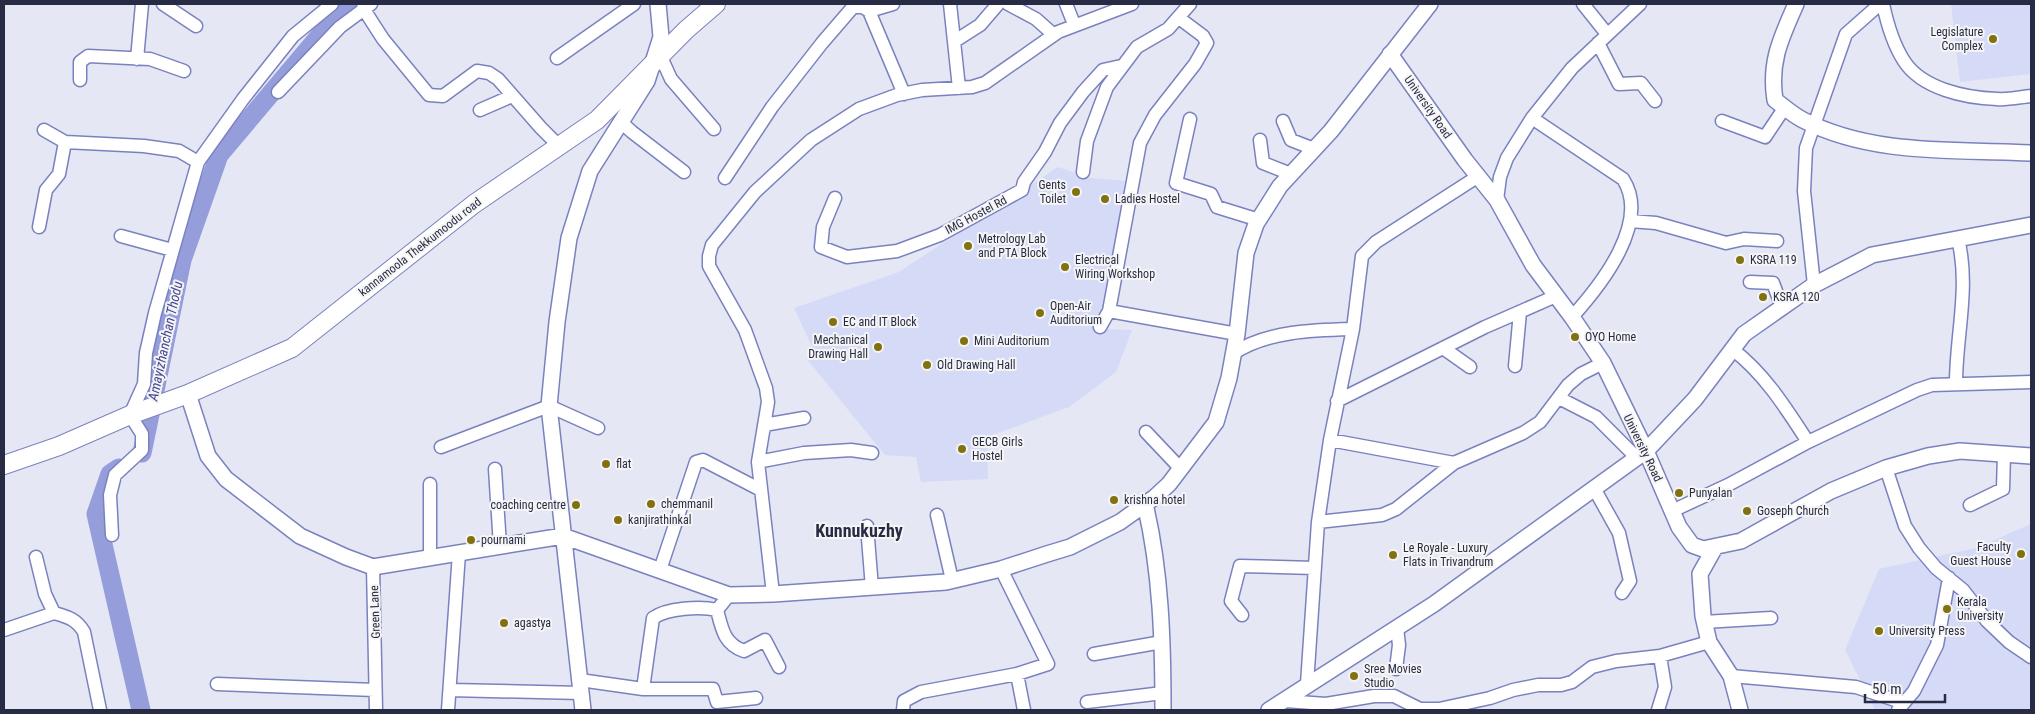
<svg xmlns="http://www.w3.org/2000/svg" width="2035" height="714" viewBox="0 0 2035 714" font-family="'Roboto Condensed',sans-serif">
<rect width="100%" height="100%" fill="#e5e7f5"/>
<path fill="#d5daf7" d="M1951,4H2031V74L1960,82Z
M1058,167L1091,178L1125,181L1103,329L1132,330L1116,372L1069,407L987,437L988,479L921,482L916,457L885,455L806,358L814,351L794,308L899,272Z
M2031,524V710H1875L1845,650L1879,569L1976,548Z"/>
<g fill="none" stroke-linecap="round" stroke-linejoin="round">
<path stroke="#959ddb" stroke-width="19" d="M142,453L182,260L219,155L338,14L352,4
M119,468L110,474L96,514L141,710"/>
<defs>
<path id="minor" d="M163,4L196,26
M950,4L959,88
M1008,4L1036,19L1054,35
M1066,4L1074,24
M1583,4L1607,34
M1883,4C1887,23 1893,44 1904,61C1922,89 1966,98 1997,99C2008,100 2020,97 2031,96
M363,8L383,39L429,95L443,96L477,71L489,73L498,79L541,128L559,146
M869,11L893,4
M955,41L980,25L998,4
M1598,43L1619,84L1641,83L1655,101
M661,57L671,79L714,129
M557,58L634,4
M137,59L142,4
M80,80V62L88,56L150,59L184,71
M278,92L340,27L371,4
M480,110L512,96
M1532,118L1623,179C1651,222 1601,285 1572,317
M1190,119L1176,183L1211,194L1217,207L1259,220
M1283,121L1291,140L1314,149
M1722,121L1765,137L1785,107
M621,122L632,132L684,172
M44,130L65,142L144,146L179,151L198,162
M1260,140L1263,163L1291,174
M1083,172L1087,141L1107,87L1137,47L1168,29L1190,4
M725,178L772,107L822,43L853,7H863L869,11L904,94
M835,198L823,227L821,247L847,257L897,251L940,235L1022,190L1024,182L1045,152L1060,123L1083,92L1103,70L1121,66
M1497,200L1500,177L1507,158L1532,118L1572,68L1640,4
M1630,221L1656,223L1726,243L1744,239L1777,241
M39,227L46,190L59,174L65,142
M121,236L172,250
M1750,282L1773,283L1782,307
M1814,285L1804,191L1806,148L1846,34L1880,4
M1109,311L1140,143L1155,115L1195,64L1207,43L1203,36L1179,18
M1100,327L1109,311L1237,334
M1443,348L1470,367
M1732,349C1764,373 1786,408 1808,442
M1234,353C1267,331 1314,330 1353,329
M1515,366L1520,312
M1956,383C1956,335 1970,287 1958,239
M1559,398L1596,417L1637,458
M1337,401L1485,327L1556,296
M764,425L804,418
M1146,432L1181,469
M1330,440L1454,463
M441,447L549,406L598,428
M758,462L768,402L766,388L745,330L709,266V256L712,245L755,192L811,140L859,109L897,95L922,90L972,87L985,83L1058,32L1132,4
M1886,468L1905,526L1919,548L1936,568L1963,590L1987,621L2009,642L2031,657
M495,469L500,546
M430,484V558
M1595,490L1619,533L1630,581L1622,593
M1970,505L2003,489L2004,454
M1672,511L1728,485L1808,442L1917,390L1932,385L2031,382
M937,515L952,580
M1318,522L1382,515L1396,509L1454,463L1523,433L1540,422L1568,385L1581,374L1603,363
M867,526L872,588
M112,535L110,495L115,475L142,450V434L130,415L144,384L146,353L155,313L198,162L243,99L293,36L332,4
M36,557L45,594L54,613C68,617 76,619 84,632L100,710
M373,567L376,710
M660,570L696,462L703,460L759,489
M773,594L758,462L804,453L851,450L872,453
M729,595L717,610C701,606 667,608 653,618L643,689H713L717,702L756,698
M717,610C722,629 724,644 744,651L765,640L779,667
M1242,615L1231,601L1240,566L1315,568
M1704,622L1771,618
M4,630L54,613
M1094,654L1162,642
M1396,669L1399,645L1397,628
M1017,674L1024,710
M1731,676L1856,687L1904,703
M580,680L643,689
M217,684L375,690
M1307,684L1318,522L1330,440L1353,329L1362,256L1376,242L1477,177
M450,690L581,693
M1285,701L1326,704L1374,696H1394L1420,709H1439L1490,698L1513,690L1538,685H1561L1572,682L1592,667L1616,661L1660,656L1709,642
M1087,702L1163,693
M448,710L459,553
M903,710L904,701L921,692L1017,674L1048,664L1001,569
M1658,710L1665,687L1660,656
M1898,710L1914,691L1937,645L1949,578"/>
<path id="tertiary" d="M1796,4C1781,38 1769,62 1775,100C1784,107 1793,115 1803,120C1873,156 1955,149 2031,153
M1390,54L1465,160L1497,200L1533,265L1572,317L1603,363L1646,451L1679,527L1692,545L1703,549L1741,541L1831,491L1886,468L1928,456L1960,451L2031,456
M188,394L208,456L226,479L300,536L346,557L373,567L563,536L729,595L773,594L946,582L1001,569L1047,554L1070,547L1120,522L1155,497L1169,484L1216,422L1229,378L1237,334L1246,253L1256,224L1280,186L1331,131L1430,4
M1145,504C1161,571 1163,642 1163,710
M1714,549L1700,574L1703,616L1709,642L1731,676L1740,710
M583,710L549,406L557,322L569,238L590,171L647,81L661,37L658,4
M1269,710L1434,604L1646,451L1695,399L1744,334L1814,285L1872,255L2031,225"/>
<path id="secondary" d="M4,465L59,446L130,415L188,394L292,348L474,204L597,120L686,30L716,4"/>
</defs>
<use href="#minor" stroke="#7a82be" stroke-width="15"/>
<use href="#tertiary" stroke="#7a82be" stroke-width="18"/>
<use href="#secondary" stroke="#7a82be" stroke-width="20"/>
<use href="#minor" stroke="#fff" stroke-width="12"/>
<use href="#tertiary" stroke="#fff" stroke-width="15"/>
<use href="#secondary" stroke="#fff" stroke-width="18"/>
</g>
<g fill="#827111" stroke="#f5f5f5" stroke-width="2">
<circle cx="1993" cy="39" r="5"/>
<circle cx="1076" cy="192" r="5"/>
<circle cx="1105" cy="199" r="5"/>
<circle cx="968" cy="246" r="5"/>
<circle cx="1740" cy="260" r="5"/>
<circle cx="1065" cy="267" r="5"/>
<circle cx="1763" cy="297" r="5"/>
<circle cx="1040" cy="313" r="5"/>
<circle cx="833" cy="322" r="5"/>
<circle cx="1575" cy="337" r="5"/>
<circle cx="964" cy="341" r="5"/>
<circle cx="878" cy="347" r="5"/>
<circle cx="927" cy="365" r="5"/>
<circle cx="962" cy="449" r="5"/>
<circle cx="606" cy="464" r="5"/>
<circle cx="1679" cy="493" r="5"/>
<circle cx="1114" cy="500" r="5"/>
<circle cx="651" cy="504" r="5"/>
<circle cx="576" cy="505" r="5"/>
<circle cx="1747" cy="511" r="5"/>
<circle cx="618" cy="520" r="5"/>
<circle cx="471" cy="540" r="5"/>
<circle cx="2021" cy="554" r="5"/>
<circle cx="1393" cy="555" r="5"/>
<circle cx="1947" cy="609" r="5"/>
<circle cx="504" cy="623" r="5"/>
<circle cx="1879" cy="631" r="5"/>
<circle cx="1354" cy="676" r="5"/>
</g>
<g text-anchor="middle" dominant-baseline="central" stroke-width="4" stroke-linejoin="round" paint-order="stroke">
<g font-size="12" fill="#282b44" stroke="#f5f5f5" text-anchor="start">
<text x="1983" y="32" text-anchor="end">Legislature<tspan x="1983" dy="14">Complex</tspan></text>
<text x="1066" y="185" text-anchor="end">Gents<tspan x="1066" dy="14">Toilet</tspan></text>
<text x="1115" y="199">Ladies Hostel</text>
<text x="978" y="239">Metrology Lab<tspan x="978" dy="14">and PTA Block</tspan></text>
<text x="1075" y="260">Electrical<tspan x="1075" dy="14">Wiring Workshop</tspan></text>
<text x="1750" y="260">KSRA 119</text>
<text x="1773" y="297">KSRA 120</text>
<text x="1050" y="306">Open-Air<tspan x="1050" dy="14">Auditorium</tspan></text>
<text x="843" y="322">EC and IT Block</text>
<text x="1585" y="337">OYO Home</text>
<text x="868" y="340" text-anchor="end">Mechanical<tspan x="868" dy="14">Drawing Hall</tspan></text>
<text x="974" y="341">Mini Auditorium</text>
<text x="937" y="365">Old Drawing Hall</text>
<text x="972" y="442">GECB Girls<tspan x="972" dy="14">Hostel</tspan></text>
<text x="616" y="464">flat</text>
<text x="1689" y="493">Punyalan</text>
<text x="1124" y="500">krishna hotel</text>
<text x="661" y="504">chemmanil</text>
<text x="566" y="505" text-anchor="end">coaching centre</text>
<text x="1757" y="511">Goseph Church</text>
<text x="628" y="520">kanjirathinkal</text>
<text x="481" y="540">pournami</text>
<text x="2011" y="547" text-anchor="end">Faculty<tspan x="2011" dy="14">Guest House</tspan></text>
<text x="1403" y="548">Le Royale - Luxury<tspan x="1403" dy="14">Flats in Trivandrum</tspan></text>
<text x="1957" y="602">Kerala<tspan x="1957" dy="14">University</tspan></text>
<text x="514" y="623">agastya</text>
<text x="1889" y="631">University Press</text>
<text x="1364" y="669">Sree Movies<tspan x="1364" dy="14">Studio</tspan></text>
</g>
<g font-size="12" fill="#282b44" stroke="#f5f5f5">
<text transform="translate(1428 107) rotate(55)">University Road</text>
<text transform="translate(976 215) rotate(-28)">IMG Hostel Rd</text>
<text transform="translate(420 247) rotate(-38)">kannamoola Thekkumoodu road</text>
<text transform="translate(1643 448) rotate(64)">University Road</text>
<text transform="translate(375 612) rotate(-92)">Green Lane</text>
</g>
<g font-size="14" font-style="italic" fill="#444893" stroke="#f5f5f5">
<text transform="translate(165 341) rotate(-78)">Amayizhanchan Thodu</text>
</g>
<g font-size="18" font-weight="bold" fill="#282b44" stroke="#f5f5f5">
<text x="859" y="530">Kunnukuzhy</text>
</g>
</g>
<rect width="2035" height="714" fill="none" stroke="#282b44" stroke-width="10"/>
<path d="M1865 694v8h80v-8" fill="none" stroke="#282b44" stroke-width="2.5"/>
<text x="1872" y="694" font-size="15" fill="#282b44" stroke="#f5f5f5" stroke-width="4" paint-order="stroke">50 m</text>
</svg>
